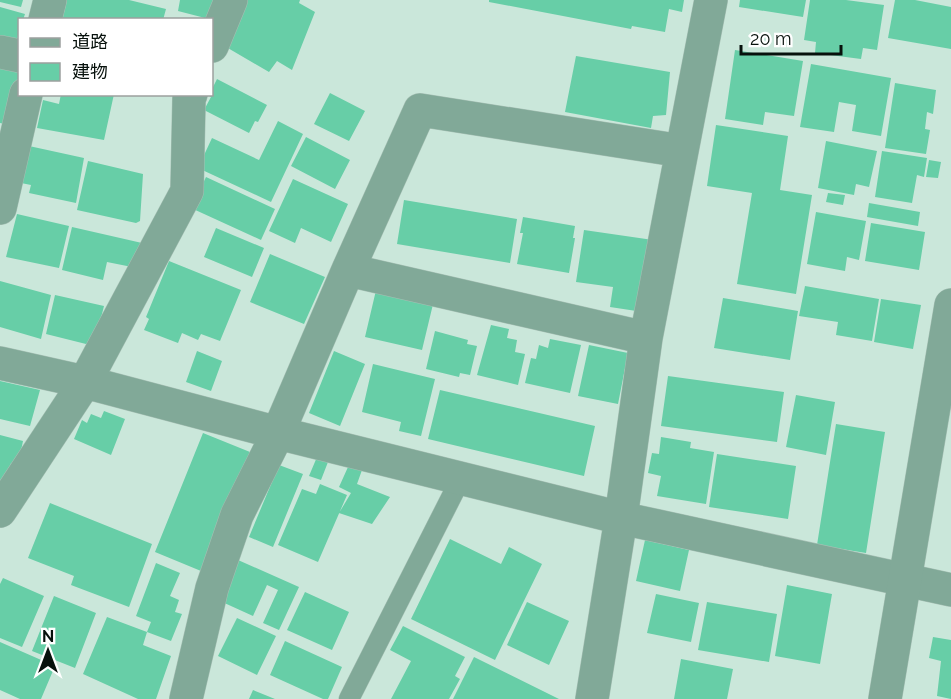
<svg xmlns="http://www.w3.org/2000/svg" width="951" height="699" viewBox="0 0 951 699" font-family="Raleway,'Noto Sans JP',sans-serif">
<rect width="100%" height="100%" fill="#cae7da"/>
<path fill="#67cea7" d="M0,0H23L21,7L0,2Z
M67,0H129L166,9L163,20H62Z
M180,0H214L209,19L178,11Z
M241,0H300L299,3L315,12L292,70L277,61L269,72L221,44Z
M489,0H684L682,12L669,9L665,32L632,26L631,29L489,2Z
M740,0H806L803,17L739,7Z
M810,0H846L884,5L877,50L863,48L861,59L815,53L816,42L804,40Z
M895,0H915L951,7V49L888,38Z
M0,7L25,14L23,20H20L17,42L0,38Z
M735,50L803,61L794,116L765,112L763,125L725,119Z
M576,56L670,72L666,115L653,116L651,128L565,112Z
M811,64L891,78L881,136L852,131L856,105L839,102L834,132L800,127Z
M0,66L15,70L20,73V94L14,126L0,123Z
M217,79L267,105L258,122L255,121L249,133L204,110L211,97L206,94H212V89Z
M895,83L936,90L933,114L927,112L925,129L930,130L926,154L885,148Z
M330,93L365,111L349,141L314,124Z
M61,94H114L104,140L37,128L43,100L59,104Z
M278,121L303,134L271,202L198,168L212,138L259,160Z
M716,125L788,136L780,190L812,195L796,294L737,284L752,193L707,186Z
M306,137L350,160L335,189L291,166Z
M826,141L877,151L869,187L856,184L854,195L818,188Z
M29,146L84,158L76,203L29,193L31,185L21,183Z
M882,151L927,158L924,177L917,175L912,203L875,197Z
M929,160L941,162L938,178L926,177Z
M88,161L143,174L140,221L136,223L77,210Z
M206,177L275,209L261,240L191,208Z
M293,179L348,204L331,242L301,228L295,243L269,231Z
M828,193L845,195L843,205L826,202Z
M404,200L517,219L510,263L397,244Z
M869,203L920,212L918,226L867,217Z
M816,212L866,221L859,260L847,257L845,271L807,264Z
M17,214L69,226L59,268L6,257Z
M523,217L575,226L573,238H575L569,273L517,264L523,233H520Z
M871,223L925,232L919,270L865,261Z
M72,227L142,243L137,268L107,262L103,280L62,270Z
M216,228L264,248L252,277L204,257Z
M584,230L653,240L643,312L610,307L613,287L576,282Z
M270,254L325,277L304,324L250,302Z
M169,261L241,290L220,341L201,334L198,340L182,333L178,343L144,330L149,319L146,317Z
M0,281L51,295L41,339L0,327Z
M377,286L434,300L422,350L365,337Z
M805,286L879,299L872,341L836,335L838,322L799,316Z
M55,295L104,306L94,346L46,334Z
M723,298L798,311L790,360L714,348Z
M881,299L921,305L913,349L874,342Z
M491,325L509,329L507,338L517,340L515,352L525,354L518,385L477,375Z
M435,331L468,340L467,344L477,346L470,375L460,373L459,377L426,369Z
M550,339L581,345L570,393L525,383L531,358L536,359L539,345L548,348Z
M589,345L628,353L618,404L578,396Z
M197,351L222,361L211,391L186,382Z
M334,351L365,364L340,426L309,413Z
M373,364L435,379L421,436L399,431L401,422L362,412Z
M668,376L784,392L777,442L661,426Z
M0,381L40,390L30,426L0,419Z
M440,390L595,426L584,476L428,439Z
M796,395L835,402L826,455L786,447Z
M104,411L125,419L111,455L74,439L82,420L87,423L91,414L101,418Z
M836,424L885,432L866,553L817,545Z
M203,433L250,452L201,571L155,552Z
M0,435L23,441L18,465L11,463L6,487L0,486Z
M661,437L691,442L690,448L714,452L706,504L657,496L661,476L648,473L652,453L659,454Z
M717,454L796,466L788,519L709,507Z
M317,457L328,462L321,480L309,476Z
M279,465L303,474L273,547L249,537Z
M348,467L362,470L357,484L390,497L372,524L339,513L351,493L339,487Z
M320,484L347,495L318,562L278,545L302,489L316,494Z
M50,503L152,544L129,607L71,585L74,576L28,558Z
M450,539L501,564L509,547L542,564L495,660L411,619Z
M645,540L689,550L680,591L636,581Z
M238,560L299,587L279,630L263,623L278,590L267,585L253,616L220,601Z
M156,563L180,573L170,596L179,600L175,612L182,614L171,641L147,632L151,622L136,616Z
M3,578L44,596L22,647L0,638V584Z
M787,585L832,594L820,664L775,656Z
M305,592L349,612L332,650L287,630Z
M656,594L699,603L691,642L647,633Z
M54,596L96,613L75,668L32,651Z
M527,602L569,621L549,665L507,645Z
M707,602L777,614L769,662L698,650Z
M107,617L147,632L143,645L171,656L156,699H138L83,674Z
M237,618L276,636L257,675L218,656Z
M403,626L465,657L455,676L460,679L449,699H391L411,661L390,650Z
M933,637L951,640V699L937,696L941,661L929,658Z
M285,641L342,667L328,699H323L270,675Z
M0,642L55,666L41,699H20L0,690Z
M474,657L559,699H453Z
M681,659L733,669L727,699H674Z
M253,690L275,699H249Z"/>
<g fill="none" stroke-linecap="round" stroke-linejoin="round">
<defs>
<path id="service" d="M349,699L461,478"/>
<path id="minor" d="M45,20L50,0
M212,46L231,0
M0,52L20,56
M0,208L26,94
M348,270L646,338
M0,363L85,382L278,433L621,518L951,590
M0,511L85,382L187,191L189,99L191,94
M186,699L212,588L237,515L278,433L348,270L420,110L682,151
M592,699L621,518L646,338L711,0"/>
<path id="tertiary" d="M885,699L951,305"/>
</defs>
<use href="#service" stroke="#a7c0b5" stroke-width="21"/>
<use href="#minor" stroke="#a7c0b5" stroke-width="34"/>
<use href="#tertiary" stroke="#a7c0b5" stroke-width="34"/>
<use href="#service" stroke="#81a998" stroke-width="20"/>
<use href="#minor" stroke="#81a998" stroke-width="33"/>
<use href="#tertiary" stroke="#81a998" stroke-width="33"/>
</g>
<rect x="18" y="18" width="195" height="78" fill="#ffffff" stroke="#9ca09e" stroke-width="1.5"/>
<rect x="30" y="38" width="30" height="9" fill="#81a998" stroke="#9ca09e" stroke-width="1.5"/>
<text x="72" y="48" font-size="18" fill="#07110c">道路</text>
<rect x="30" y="63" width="30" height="18" fill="#67cea7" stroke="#9ca09e" stroke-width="1.5"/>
<text x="72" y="78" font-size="18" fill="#07110c">建物</text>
<g transform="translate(48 651)" stroke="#ffffff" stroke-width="4.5" paint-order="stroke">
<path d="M0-4.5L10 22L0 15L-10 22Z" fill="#07110c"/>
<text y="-9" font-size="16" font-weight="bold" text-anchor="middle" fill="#07110c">N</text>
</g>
<path d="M741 45v9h100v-9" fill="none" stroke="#07110c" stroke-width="3"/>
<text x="750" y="45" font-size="18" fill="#07110c" stroke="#ffffff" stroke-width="4.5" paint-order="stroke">20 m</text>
</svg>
